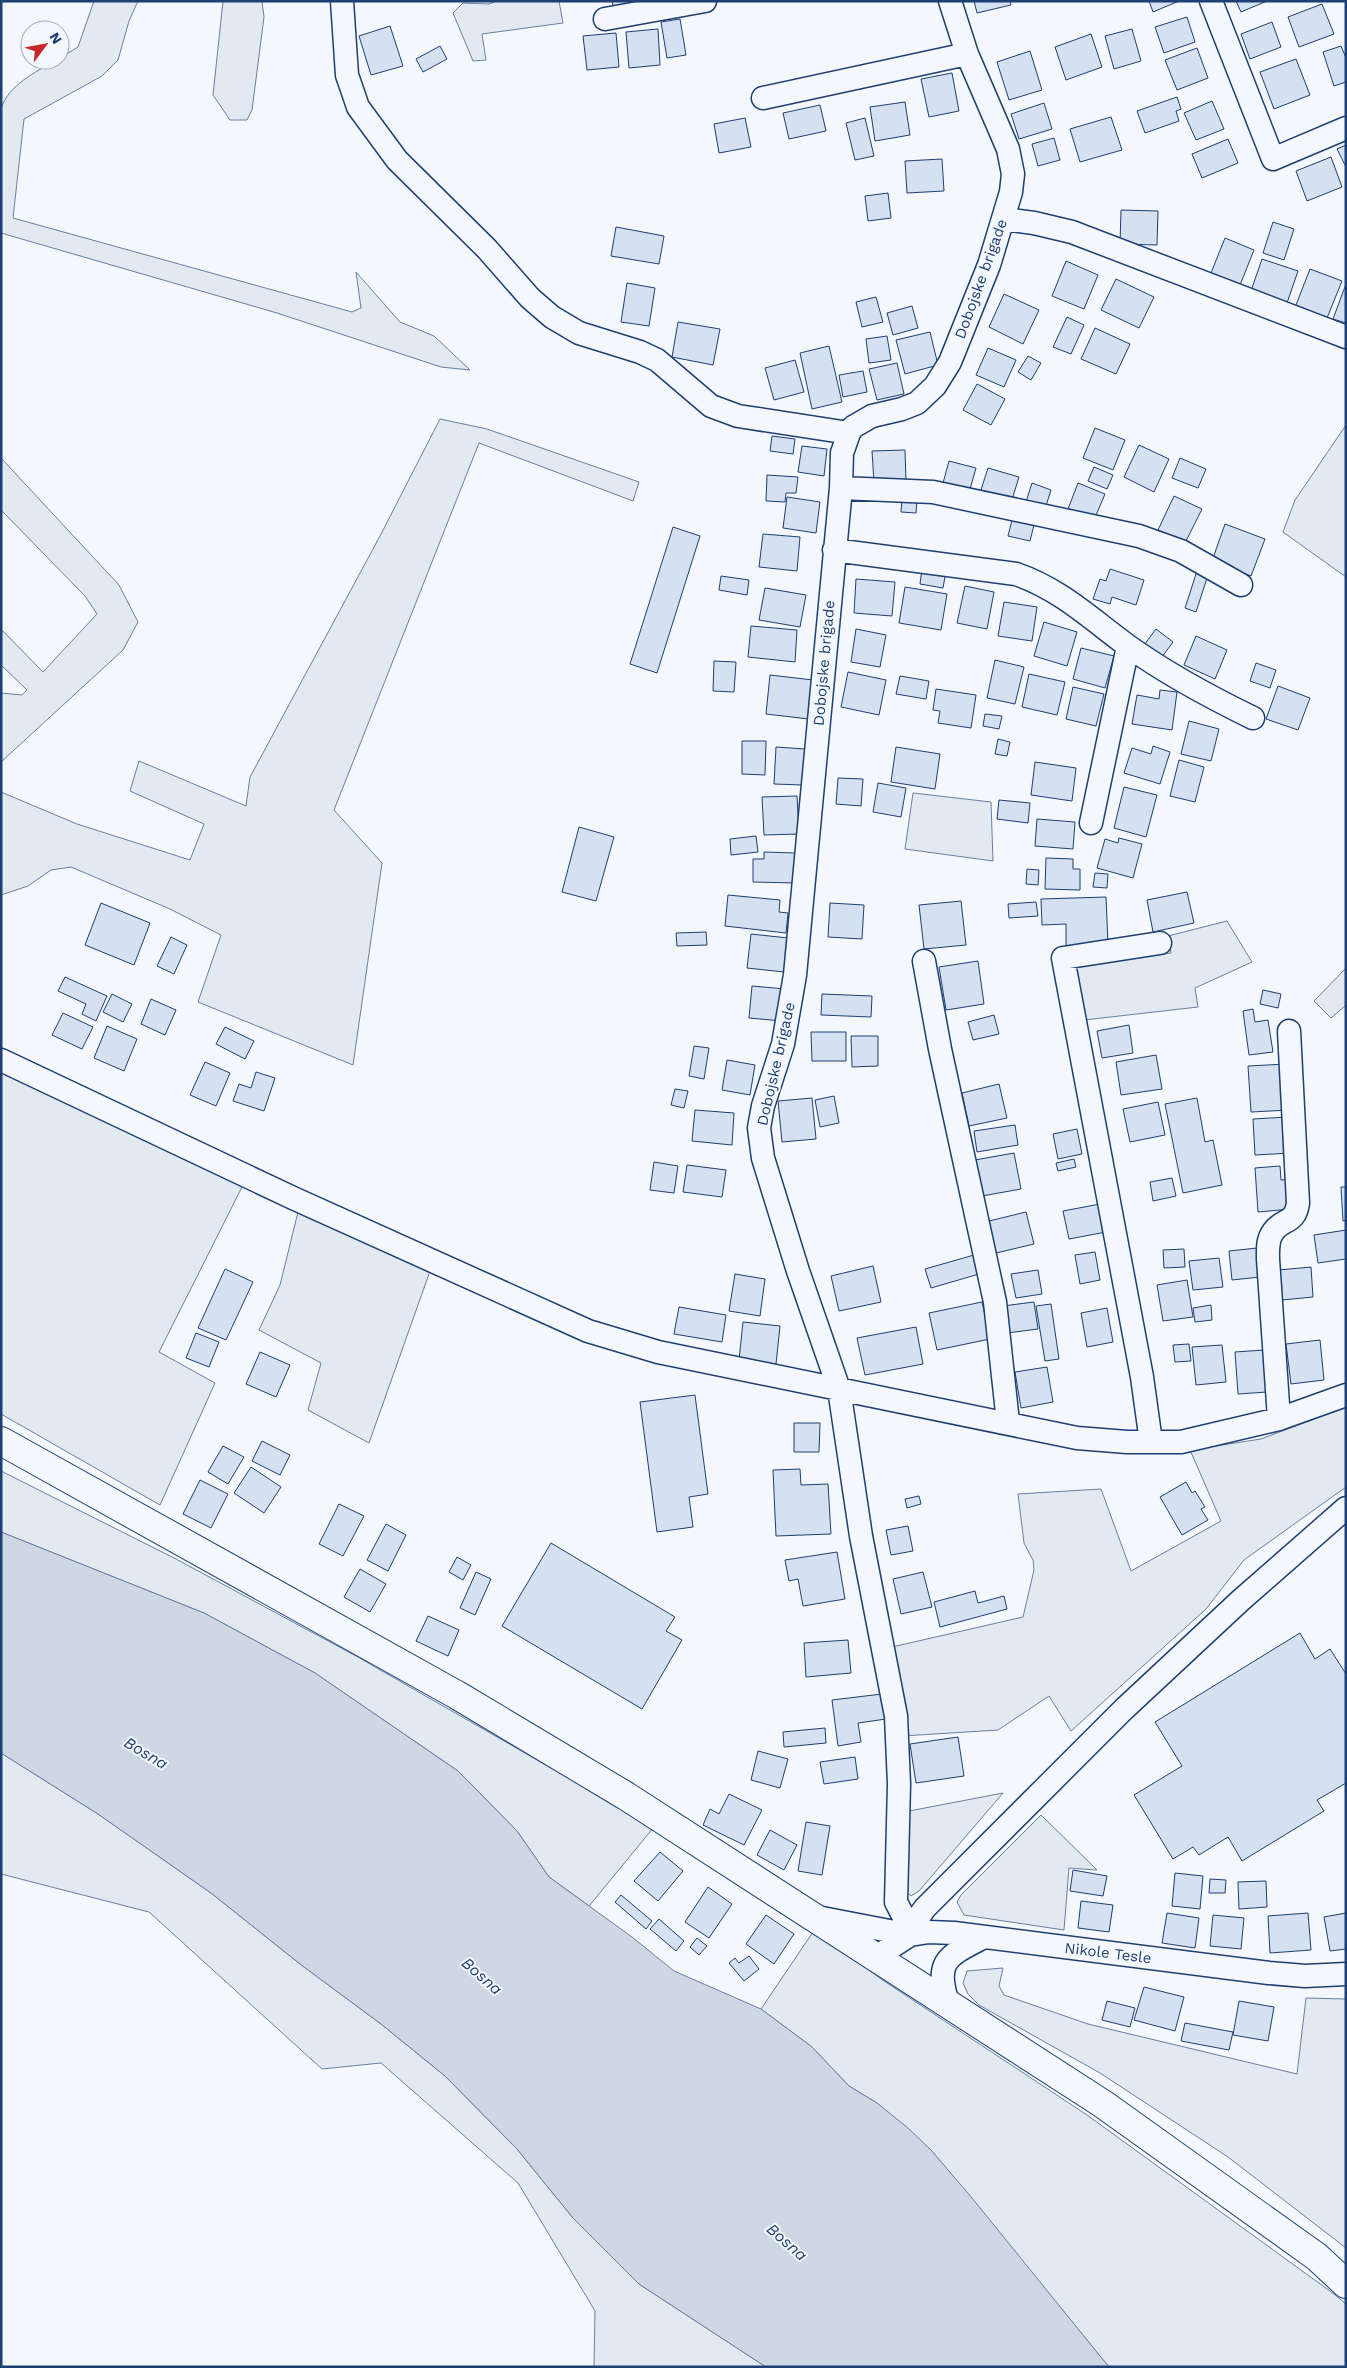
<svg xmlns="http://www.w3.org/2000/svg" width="1347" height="2368" viewBox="0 0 1347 2368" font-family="'Work Sans',sans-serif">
<rect width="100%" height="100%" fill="#f4f7fb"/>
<path fill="#e3e9f0" stroke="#687fa3" d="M94,1H138L129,21L118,60L102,76L24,119L13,218L352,312L361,308L356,272L400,322L434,336L470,370L441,367L277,313L1,233V109C8,85 36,72 56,60H60V58L78,47Z
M223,1H262L264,17L252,110L247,120H230L213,95Z
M497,1H559L563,23L482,34L486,60L473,61L453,13L463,3L489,4Z
M440,419L487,429L639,482L633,501L479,443L334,810L382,863L353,1065L198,1002L221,935L170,909L71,867L51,870L28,886L1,895V792L77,824L190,860L204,824L130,791L139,761L246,806L250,777L380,536Z
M1346,425V577L1283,532L1295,500Z
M1,458L119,585L138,622L123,650L1,762V693L22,695L27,690L1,665V629L43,672L97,614L85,596L1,510Z
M913,793L991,802L993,861L905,849Z
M1227,921L1252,962L1195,988L1198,1007L1084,1020L1076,966L1171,953L1168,936Z
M1346,968V1005L1331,1018L1314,1001Z
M1,1070L243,1185L159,1352L215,1383L160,1505L1,1414Z
M298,1212L430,1271L369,1443L308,1410L321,1363L259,1330L280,1285Z
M1346,1407V1487L1244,1560L1206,1609L1071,1731L1049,1696L998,1730L902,1736L892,1647L1023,1617L1034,1570L1033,1560L1024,1543L1018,1494L1101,1489L1131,1571L1221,1521L1190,1450L1261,1439Z
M1,1471L176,1559L356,1656L654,1827L589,1906L549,1877L517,1831L458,1771L315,1673L204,1613L1,1532Z
M1,1753L98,1814L211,1893L300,1964L381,2024L445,2076L517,2149L573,2218L639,2284L766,2367H594L595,2311L518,2183L381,2063L322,2069L149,1912L1,1874Z
M1003,1793L919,1891L911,1896L905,1890L904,1812Z
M1041,1815L1097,1870L1069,1868L1064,1930L964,1915L957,1902L961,1895Z
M815,1929L881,1979L1087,2115L1334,2294L1346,2304V2367H1109L931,2150L877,2103L849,2086L812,2047L761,2009Z
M1003,1968L999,1986L1004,1995L1088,2024L1297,2074L1306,1998L1346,1999V2248L1228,2157L1100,2073L979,2005L968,1994L963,1983L967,1971Z"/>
<path fill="#cfd7e4" stroke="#687fa3" d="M1,1532L204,1613L315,1673L458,1771L517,1831L549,1877L632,1937L674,1971L761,2009L812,2047L849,2086L877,2103L908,2128L931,2150L972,2198L1109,2367H766L639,2284L573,2218L517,2149L445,2076L381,2024L300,1964L211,1893L98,1814L1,1753Z"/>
<path fill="#d5e0f0" stroke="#1d3f73" d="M612,1H630V4L613,6Z
M974,1H1010L1011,5L977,13Z
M1149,1H1179L1153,12Z
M1236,1H1267L1241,12Z
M1322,4L1334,34L1299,47L1288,17Z
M1187,17L1195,42L1164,53L1155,27Z
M680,19L686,55L667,58L661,22Z
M1272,22L1281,47L1250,59L1241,34Z
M390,26L403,66L371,75L359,36Z
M658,29L660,65L629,68L626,32Z
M1132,29L1141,61L1114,69L1105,36Z
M616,33L619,67L587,70L583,36Z
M1091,34L1102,67L1066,80L1055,47Z
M440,46L447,59L423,72L416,59Z
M1341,46L1346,58V82L1334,86L1323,52Z
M1197,48L1208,78L1177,90L1165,60Z
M1030,51L1042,90L1009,100L997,62Z
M1296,59L1310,95L1274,109L1260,72Z
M952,73L959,111L929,117L921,79Z
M1177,97L1181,109L1176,111L1179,121L1145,133L1137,111Z
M1212,101L1224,129L1196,140L1184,113Z
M905,102L910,135L875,141L870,107Z
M1044,103L1052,129L1019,139L1011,114Z
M820,105L826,131L789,139L783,113Z
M1111,117L1122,150L1080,162L1070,129Z
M745,118L751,147L719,153L714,124Z
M865,118L874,156L855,160L846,123Z
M1054,138L1060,160L1038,166L1032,144Z
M1228,139L1238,163L1202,178L1192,154Z
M1346,145V167L1337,149Z
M1331,157L1342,187L1307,201L1296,171Z
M942,159L944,191L907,193L905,161Z
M888,193L891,218L868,221L865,196Z
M1121,210L1158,211L1157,245L1120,244Z
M1273,222L1294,229L1284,260L1263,253Z
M616,227L664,236L659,264L611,256Z
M1225,238L1254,250L1240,285L1211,273Z
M1262,259L1298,271L1287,303L1251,291Z
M1066,261L1098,275L1084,309L1052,296Z
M1310,269L1342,281L1327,318L1296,305Z
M1116,279L1154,297L1139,328L1101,310Z
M627,283L655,288L649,326L621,322Z
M1346,284V323L1333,319Z
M1004,294L1039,310L1023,344L989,327Z
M876,297L883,322L862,327L856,302Z
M912,306L918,328L893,335L887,313Z
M1067,317L1084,325L1071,354L1053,347Z
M678,322L720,329L713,365L672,357Z
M1095,328L1130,344L1116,374L1081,359Z
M930,332L938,365L905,374L896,340Z
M887,336L891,360L869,363L866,339Z
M829,346L842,402L812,409L800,353Z
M988,348L1016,360L1004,387L976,375Z
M1028,356L1041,363L1031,380L1018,372Z
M795,360L804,392L774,400L765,368Z
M897,363L904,394L877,400L869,369Z
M863,371L867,392L843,397L839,375Z
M977,384L1005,399L991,425L963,410Z
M1095,428L1125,440L1113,470L1083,458Z
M772,436L795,439L793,454L770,451Z
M1139,445L1169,459L1154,492L1124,477Z
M802,446L827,449L824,476L798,472Z
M905,450L906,481L874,482L872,451Z
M1180,458L1206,469L1198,488L1172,478Z
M949,461L976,468L970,489L943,483Z
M1094,467L1113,475L1107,489L1088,481Z
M988,468L1019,477L1010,506L979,496Z
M767,475L798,477L796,493H786L785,502L766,501Z
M1032,483L1051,490L1044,512L1025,505Z
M1078,483L1105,494L1094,520L1068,509Z
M1174,496L1202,509L1185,543L1158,530Z
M787,497L820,502L816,533L783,528Z
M902,499L917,500L916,513L901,512Z
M1012,520L1034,525L1030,541L1008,536Z
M1225,524L1265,539L1251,576L1212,561Z
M673,527L700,536L657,673L630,664Z
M763,534L800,537L797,571L759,567Z
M922,568L946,571L943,588L920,584Z
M1110,569L1144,580L1136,605L1112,597L1110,604L1093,599L1100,579L1106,581Z
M1197,571L1208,575L1196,612L1185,608Z
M721,576L749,580L747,595L719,590Z
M856,579L895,582L892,616L854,613Z
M965,586L994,592L987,629L957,623Z
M905,587L947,594L941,630L899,623Z
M765,588L806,595L800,627L759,620Z
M1004,602L1037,607L1032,641L998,636Z
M1044,622L1077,632L1067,666L1034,656Z
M751,626L797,630L795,662L748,657Z
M856,629L886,635L880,667L851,662Z
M1156,629L1173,642L1162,657L1144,645Z
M1196,636L1227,650L1215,679L1184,665Z
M1081,648L1114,656L1105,688L1073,679Z
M995,660L1024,667L1015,704L987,698Z
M714,661L736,662L734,692L713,691Z
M1256,663L1276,670L1270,688L1250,681Z
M848,672L886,680L879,715L841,707Z
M1029,674L1065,682L1057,715L1022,707Z
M770,675L813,680L809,719L766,714Z
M900,676L929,681L926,699L896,694Z
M1278,686L1310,698L1298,730L1266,719Z
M1073,687L1104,694L1096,726L1066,719Z
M936,689L976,695L971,728L938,723L940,711L933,710Z
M1160,690L1177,692L1172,730L1132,724L1137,695L1159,699Z
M985,714L1002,716L999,729L983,726Z
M1189,721L1219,729L1211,761L1181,754Z
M998,739L1010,742L1007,756L995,754Z
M742,741H766L765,775L742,774Z
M1153,746L1170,752L1160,784L1124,773L1132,748L1151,754Z
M776,747L805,749L803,785L774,784Z
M896,747L940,754L935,789L891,782Z
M1179,760L1204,767L1195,802L1170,796Z
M1035,762L1076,768L1072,801L1031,795Z
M838,778L863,779L861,806L836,804Z
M878,783L906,788L901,817L873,812Z
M1124,787L1157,795L1146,837L1114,828Z
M797,796L799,834L764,835L762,797Z
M999,800L1030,803L1028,823L997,819Z
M1037,819L1075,822L1073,849L1035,846Z
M579,827L614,837L596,901L562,892Z
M756,836L758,852L731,855L730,839Z
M1119,838L1142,844L1133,878L1097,868L1105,839L1118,843Z
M764,852L795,853V883L753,882V859H764Z
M1046,858L1073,859V869H1080V890L1045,889Z
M1027,869L1039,870L1038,885L1026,884Z
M1095,873L1108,874L1107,888L1093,887Z
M1187,892L1194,923L1153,932L1147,900Z
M728,895L780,900L779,912L788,913L786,933L725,926Z
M1106,897L1108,945L1066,946V924L1042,925L1041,899Z
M961,901L966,945L924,949L919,905Z
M1036,902L1038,916L1009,918L1008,904Z
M101,903L150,923L134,965L85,945Z
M830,903L864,905L862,939L828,937Z
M706,932L707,945L677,946L676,933Z
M751,934L788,938L784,972L747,968Z
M171,937L187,945L174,974L157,966Z
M978,961L984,1004L946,1010L939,967Z
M65,977L107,996L96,1021L82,1014L86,1004L58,991Z
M752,986L785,989L782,1021L749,1018Z
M1263,990L1281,994L1278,1008L1260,1004Z
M112,994L132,1004L123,1022L103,1012Z
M822,994L872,996L871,1017L821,1015Z
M151,999L176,1010L165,1035L141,1024Z
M1253,1009L1255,1022L1268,1020L1273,1052L1249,1055L1243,1011Z
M63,1013L93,1027L82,1049L52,1035Z
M994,1015L999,1034L973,1040L968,1022Z
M1129,1025L1133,1053L1102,1058L1097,1031Z
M107,1026L137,1039L124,1071L94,1058Z
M225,1027L254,1041L245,1059L216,1044Z
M811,1032H846V1061H812Z
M851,1036H878V1066L852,1067Z
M694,1046L709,1048L704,1079L689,1076Z
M1156,1055L1162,1089L1121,1095L1116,1062Z
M727,1060L755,1065L750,1095L722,1090Z
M205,1062L230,1073L216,1106L190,1095Z
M1287,1064L1290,1110L1251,1112L1248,1066Z
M256,1072L275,1078L264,1111L233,1101L239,1084L251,1088Z
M999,1084L1007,1118L969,1126L962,1093Z
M675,1089L688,1091L684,1108L671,1105Z
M834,1096L839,1123L820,1127L815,1100Z
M812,1098L816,1139L782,1142L778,1101Z
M1197,1098L1205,1142L1213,1140L1222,1185L1183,1193L1165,1104Z
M1158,1102L1165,1135L1130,1142L1123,1109Z
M695,1110L734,1113L732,1145L692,1141Z
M1288,1117L1291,1153L1255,1155L1253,1119Z
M1015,1125L1018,1145L977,1152L974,1131Z
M1077,1129L1082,1154L1058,1159L1053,1134Z
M1014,1153L1021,1189L982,1196L975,1160Z
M1074,1159L1076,1167L1058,1171L1056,1163Z
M654,1162L678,1166L674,1193L650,1190Z
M687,1165L726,1170L722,1197L683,1192Z
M1280,1166L1281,1180L1289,1179L1291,1209L1258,1212L1255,1168Z
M1172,1178L1176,1196L1153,1201L1150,1182Z
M1341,1187H1346V1220L1343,1221Z
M1100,1204L1106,1232L1069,1239L1063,1211Z
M1026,1212L1034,1244L992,1254L985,1222Z
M1346,1230V1259L1318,1263L1314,1235Z
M1257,1248L1260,1277L1232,1280L1229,1251Z
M1184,1249L1185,1267L1164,1268L1163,1250Z
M1095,1252L1100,1280L1080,1284L1075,1255Z
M974,1255L979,1274L931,1288L925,1269Z
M1219,1258L1223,1287L1193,1290L1189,1261Z
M873,1266L881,1302L839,1311L831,1276Z
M1311,1267L1313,1297L1282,1300L1279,1270Z
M225,1269L253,1282L226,1340L198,1328Z
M1038,1270L1042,1294L1016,1298L1011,1274Z
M735,1274L765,1279L760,1316L729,1311Z
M1187,1280L1193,1317L1163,1321L1157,1285Z
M982,1302L990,1339L937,1350L929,1313Z
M1034,1302L1038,1329L1007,1333L1003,1306Z
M1051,1304L1059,1359L1045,1361L1036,1306Z
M1211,1305L1212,1320L1195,1322L1193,1308Z
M679,1307L726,1315L722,1342L674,1334Z
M1107,1308L1113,1342L1087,1347L1081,1313Z
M743,1322L780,1326L776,1364L739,1360Z
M916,1327L923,1364L865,1375L857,1338Z
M196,1333L219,1342L209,1367L186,1358Z
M1320,1340L1324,1380L1291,1384L1286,1344Z
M1189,1344L1191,1361L1175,1362L1173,1345Z
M1222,1345L1226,1382L1196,1385L1192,1347Z
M1264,1350L1267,1392L1238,1394L1235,1352Z
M260,1352L290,1365L276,1397L246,1384Z
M1047,1367L1053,1402L1021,1408L1015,1372Z
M695,1395L708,1494L689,1497L693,1527L657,1532L640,1402Z
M794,1423H820L819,1452H794Z
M262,1441L290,1455L280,1475L252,1461Z
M223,1446L244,1457L228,1484L208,1472Z
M251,1467L281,1487L264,1513L234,1493Z
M800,1469L801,1485L828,1484L831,1534L776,1536L773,1470Z
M200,1480L228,1494L211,1528L183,1514Z
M1186,1482L1192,1493L1195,1491L1205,1507L1201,1509L1208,1520L1182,1535L1160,1497Z
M919,1496L921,1504L907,1508L905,1499Z
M339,1504L364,1516L343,1556L319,1544Z
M386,1524L406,1535L388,1571L367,1560Z
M908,1526L913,1551L891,1555L886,1530Z
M551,1543L675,1617L666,1631L682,1640L642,1709L502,1626Z
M837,1552L845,1599L803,1606L798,1579L789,1581L785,1560Z
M457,1557L471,1565L463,1580L449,1572Z
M360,1569L386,1584L370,1612L344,1597Z
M476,1572L491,1579L475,1615L460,1608Z
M923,1572L932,1607L901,1614L893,1579Z
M975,1591L978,1603L1004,1596L1007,1609L940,1627L934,1602Z
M428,1616L459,1630L448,1656L416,1641Z
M1300,1633L1315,1659L1330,1649L1346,1674V1783L1317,1800L1324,1811L1242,1861L1228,1837L1199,1855L1193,1847L1173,1859L1134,1795L1182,1766L1155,1722Z
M848,1640L851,1673L806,1677L804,1643Z
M882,1694L886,1719L858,1723L861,1742L838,1746L832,1700Z
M825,1728L826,1743L784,1747L783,1732Z
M958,1737L964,1776L916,1783L910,1744Z
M758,1751L788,1759L780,1788L751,1780Z
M855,1757L858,1779L824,1784L820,1762Z
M729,1794L762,1810L744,1845L703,1825L710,1809L719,1814Z
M806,1822L830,1826L822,1875L798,1871Z
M770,1830L797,1845L784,1870L757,1855Z
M660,1852L683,1871L658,1901L634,1881Z
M1073,1870L1107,1876L1103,1896L1070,1891Z
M1175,1873L1203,1876L1200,1909L1172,1906Z
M1210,1879L1226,1880L1225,1893H1209Z
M1266,1881L1267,1907L1239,1909L1238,1882Z
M708,1887L732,1904L709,1938L685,1922Z
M621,1895L652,1921L646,1929L615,1902Z
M1081,1901L1113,1905L1109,1932L1078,1928Z
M1167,1913L1199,1918L1195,1948L1162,1943Z
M1308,1913L1311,1950L1270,1953L1268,1916Z
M1346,1913V1949L1330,1951L1324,1917Z
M766,1915L794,1934L774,1964L746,1944Z
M1213,1915L1244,1918L1241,1949L1210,1946Z
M659,1919L684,1941L676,1951L650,1929Z
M697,1938L707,1946L699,1955L690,1947Z
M749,1956L759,1969L744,1981L729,1963L735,1958L739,1963Z
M1144,1987L1184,1997L1175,2031L1134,2020Z
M1107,2001L1135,2008L1130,2027L1102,2020Z
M1239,2001L1274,2007L1268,2041L1233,2035Z
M1185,2023L1233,2032L1229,2050L1181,2041Z"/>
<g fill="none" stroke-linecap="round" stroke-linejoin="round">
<defs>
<path id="minor" d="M342,1L347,75L358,107L397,160L487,249L530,298L552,317L579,333L640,352L657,360L711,406L738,416L849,433
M1211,1L1273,159L1346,128
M605,19L705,1
M763,98L967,54
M1003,219L1034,223L1072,232L1346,337
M841,488L933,492L1139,536L1181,551L1241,585
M834,550L1016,574C1060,589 1091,619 1128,646C1167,674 1210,697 1253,718
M1091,823L1128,646
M924,961L940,1049L995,1302L1008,1422
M1,1060L293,1198L588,1331L658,1352L1077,1438L1127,1442H1181L1279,1419L1346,1395
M1279,1419L1268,1259C1268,1250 1267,1240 1273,1232C1282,1218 1295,1225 1298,1203L1289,1031
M1151,1442L1142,1377L1063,958L1160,943
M822,1918L910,1935V1929L925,1908L1124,1709L1241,1600L1346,1508
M910,1929L896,1902L899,1784L896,1716L861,1536L839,1389L798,1271L763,1158L759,1128L763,1106L783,1044L795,975L841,488L842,453L849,433L853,427L872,416L902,409L917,403L935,386L950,362L989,265L1011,192L1013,174L1008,149L967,54L950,1
M876,1957L910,1935L929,1932L954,1933L1269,1973L1305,1976L1346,1974
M948,2003C934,1960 948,1956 984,1937"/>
<path id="major" d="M1,1441L457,1695L626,1796L1103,2104L1317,2257L1346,2284"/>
</defs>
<use href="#minor" stroke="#1d3f73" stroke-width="25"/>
<use href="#major" stroke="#1d3f73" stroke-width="30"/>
<use href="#minor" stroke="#f4f7fb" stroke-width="22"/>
<use href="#major" stroke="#f4f7fb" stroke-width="28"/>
</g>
<g text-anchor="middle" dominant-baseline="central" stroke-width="4" stroke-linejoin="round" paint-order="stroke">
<g font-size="15" fill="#1d3f73" stroke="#f4f7fb">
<text transform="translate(981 279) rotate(-70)">Dobojske brigade</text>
<text transform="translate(824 663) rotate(-85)">Dobojske brigade</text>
<text transform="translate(776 1064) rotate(-77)">Dobojske brigade</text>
<text transform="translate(1108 1953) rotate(7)">Nikole Tesle</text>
</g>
<g font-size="16" font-style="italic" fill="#1d3f73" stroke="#f4f7fb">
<text transform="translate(146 1753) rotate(31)">Bosna</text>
<text transform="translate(482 1976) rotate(41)">Bosna</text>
<text transform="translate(787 2242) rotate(41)">Bosna</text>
</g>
</g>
<rect width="1347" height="2368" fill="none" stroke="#1d3f73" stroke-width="5"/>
<g transform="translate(45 45) rotate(58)"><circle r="24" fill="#f4f7fb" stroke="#9eadc5"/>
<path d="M0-4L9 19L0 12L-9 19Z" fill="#c62828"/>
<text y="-8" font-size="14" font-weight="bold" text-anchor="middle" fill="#1d3f73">N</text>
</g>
</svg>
